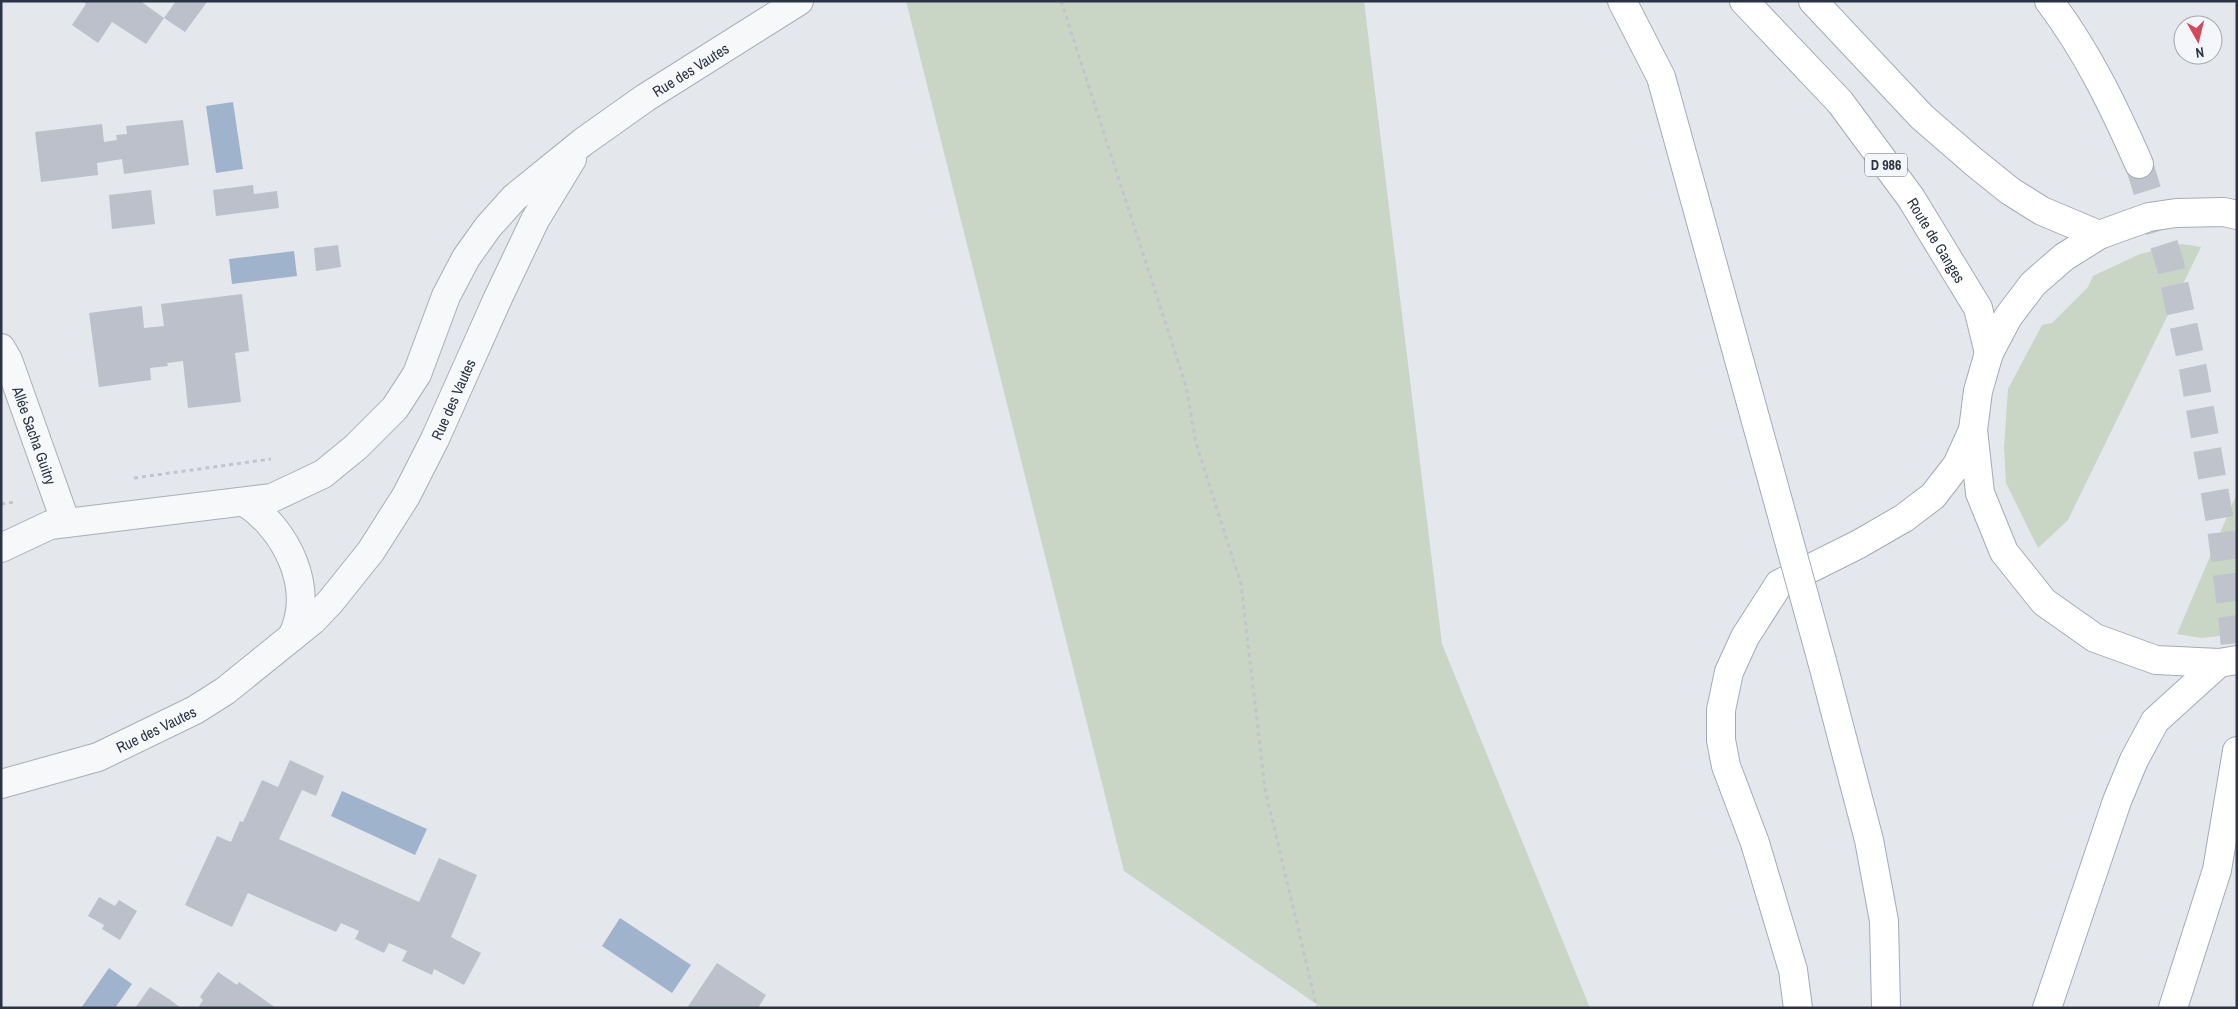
<svg xmlns="http://www.w3.org/2000/svg" width="2238" height="1009" viewBox="0 0 2238 1009" font-family="'Archivo Narrow',sans-serif">
<rect width="100%" height="100%" fill="#e4e7ec"/>
<path fill="#c9d6c5" d="M906,1H1364L1442,644L1590,1008H1322L1124,871Z
M2182,244L2201,247L2068,520L2038,548L2006,483L2004,447L2008,389L2042,325L2052,323L2088,287L2093,276L2140,254Z
M2237,493V634L2201,638L2177,634Z"/>
<path fill="#9fb4cc" d="M233,102L243,169L216,173L206,106Z
M294,251L297,276L232,284L229,259Z
M342,791L427,829L415,855L331,816Z
M620,918L691,965L672,993L602,946Z
M109,968L132,984L115,1008H81Z"/>
<path fill="#bbc0ca" d="M82,1H140L164,18L146,44L112,22L98,43L72,25L86,4Z
M176,1L207,2L185,32L164,18Z
M183,120L189,165L124,174L122,159L97,163L98,175L41,182L35,132L102,124L104,142L117,140L116,135L127,134L126,126Z
M253,185L254,194L277,191L279,208L216,216L213,190Z
M151,190L155,224L112,229L109,195Z
M338,245L341,267L316,271L314,248Z
M242,294L249,351L235,353L241,402L188,408L183,361L167,363L168,366L150,368L151,380L99,387L89,313L142,306L144,328L164,326L161,304Z
M290,760L324,776L316,796L302,790L279,839L419,902L439,858L477,875L451,937L481,953L464,985L434,969L432,975L402,961L407,951L389,943L384,953L355,939L359,931L341,923L336,932L248,893L232,927L185,905L217,836L231,842L240,821L243,822L262,780L278,787Z
M99,897L115,906L119,900L137,911L120,940L102,929L104,925L88,916Z
M717,963L766,995L758,1008H687Z
M218,972L237,985L239,982L276,1008H198L203,1000L200,997Z
M150,987L169,999L181,1008H135Z"/>
<g fill="none" stroke-linecap="round" stroke-linejoin="round">
<path stroke="#bfc3cb" stroke-width="28" stroke-dasharray="28 14" stroke-linecap="butt" d="M2139,164L2170,264L2193,369L2221,528L2233,623L2237,675"/>
<defs>
<g id="minor">
<path id="s1" d="M1,348L8,360L66,523"/>
</g>
<g id="tertiary">
<path d="M245,502C287,530 316,589 292,637"/>
<path id="s2" d="M1,548L50,525L272,498L323,474L356,447L395,408L417,374L446,296L466,258L488,227L514,198L583,142L645,98L799,1"/>
<path id="s3" d="M1,784L98,757L195,710L225,691L313,620L331,601L371,551L406,496L435,439L497,300L535,220L572,159"/>
</g>
<g id="primary">
<path d="M1622,1L1661,77L1783,519"/>
<path id="s4" d="M1744,1L1840,102L1911,198L1978,308L1989,353"/>
<path d="M1813,1L1922,117L1974,162L2010,191L2042,211L2099,235"/>
<path d="M2049,1C2087,51 2114,107 2139,164"/>
<path d="M2237,215L2224,212L2176,213L2149,217L2099,235L2064,257L2033,284L2008,317L1989,353L1978,391L1973,430L1980,493L2004,552L2044,602L2095,638L2156,660L2219,663L2237,660"/>
<path d="M1822,661L1869,840L1884,921L1886,1008"/>
<path d="M1798,1008L1793,970L1755,843L1726,766L1721,740V710L1729,672L1745,637L1779,584L1859,544L1904,518L1933,496L1957,465L1973,430"/>
<path d="M2047,1008L2117,801L2134,760L2155,721L2219,663"/>
<path d="M2173,1008L2217,870L2237,751"/>
</g>
</defs>
<use href="#minor" stroke="#a9aeb7" stroke-width="30"/>
<use href="#tertiary" stroke="#a9aeb7" stroke-width="30"/>
<use href="#primary" stroke="#a3abb8" stroke-width="30"/>
<path stroke="#c2c5cb" stroke-width="3" stroke-dasharray="4 4" stroke-linecap="butt" d="M1061,1L1186,386L1196,443L1241,584L1265,789L1317,1008
M134,478L271,459
M1,504L15,502"/>
<use href="#minor" stroke="#f7f8fa" stroke-width="28"/>
<use href="#tertiary" stroke="#f7f8fa" stroke-width="28"/>
<use href="#primary" stroke="#fff" stroke-width="28"/>
<defs>
<path id="primary-bridge" d="M1783,519L1822,661"/>
</defs>
<use href="#primary-bridge" stroke="#a3abb8" stroke-width="30" stroke-linecap="butt"/>
<use href="#primary-bridge" stroke="#fff" stroke-width="28"/>
</g>
<g text-anchor="middle" dominant-baseline="central" stroke-width="4" stroke-linejoin="round" paint-order="stroke">
<rect fill="#f4f6f9" stroke="#676e7b" stroke-width="1" x="1865" y="153.5" width="42" height="23" rx="4"/>
<g font-size="14" font-weight="bold" fill="#2b3445">
<text x="1886" y="165">D 986</text>
</g>
<g font-size="15" fill="#2b3445" stroke="#f4f6f9">
<text stroke="none"><textPath href="#s2" startOffset="894">Rue des Vautes</textPath></text>
<text stroke="none"><textPath href="#s4" startOffset="308">Route de Ganges</textPath></text>
<text stroke="none"><textPath href="#s3" startOffset="620">Rue des Vautes</textPath></text>
<text stroke="none"><textPath href="#s1" startOffset="94">Allée Sacha Guitry</textPath></text>
<text stroke="none"><textPath href="#s3" startOffset="165">Rue des Vautes</textPath></text>
</g>
</g>
<rect width="2238" height="1009" fill="none" stroke="#2b3445" stroke-width="5"/>
<g transform="translate(2198 40) rotate(172)"><circle r="24" fill="#f4f6f9" stroke="#a4a8b1"/>
<path d="M0-4L9 19L0 12L-9 19Z" fill="#d1495b"/>
<text y="-8" font-size="14" font-weight="bold" text-anchor="middle" fill="#2b3445">N</text>
</g>
</svg>
